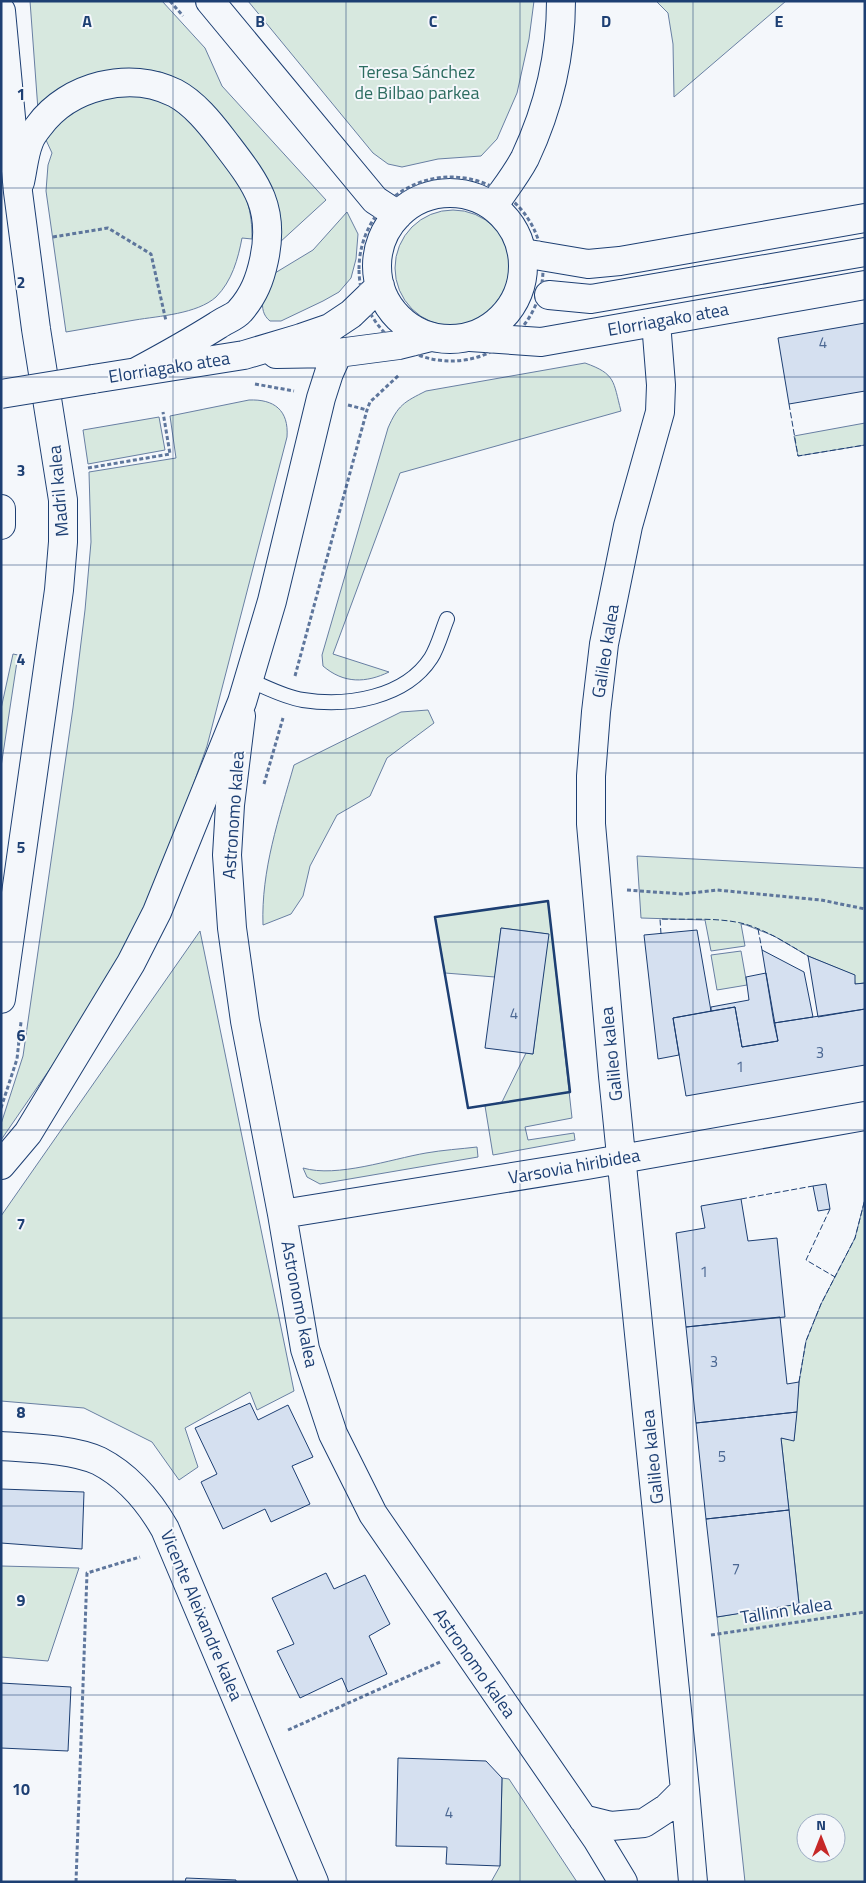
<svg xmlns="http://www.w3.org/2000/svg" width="866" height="1883" viewBox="0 0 866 1883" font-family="'Titillium Web',sans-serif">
<rect width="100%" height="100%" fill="#f4f7fb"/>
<path fill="#d7e8df" stroke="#687fa3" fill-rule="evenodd" d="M30,1H162L205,48L222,86L326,200L279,243L174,79L160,72L144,70L38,110Z
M248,1H534L529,39L517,93L497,139L481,156L438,159L402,167L388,164L373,153Z
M656,1H786L674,97L673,44L668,13Z
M118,95C132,95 145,95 160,100C189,111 237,172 247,201C251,214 252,225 252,239L242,238C238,259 232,281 216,297C197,314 159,316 135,320C112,324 89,328 66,332L46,191L48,165L52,153L46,140C51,134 55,127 61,121C75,106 98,99 118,95Z
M395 268a58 58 0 1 1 116 0a58 58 0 1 1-116 0Z
M347,212L358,234L356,259L351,278L339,292L323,301L281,321H270C256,310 265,290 270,276L313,250Z
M585,363C616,374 613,381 621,411L400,473L333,654L389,672C366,683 344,684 323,666L322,655L388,428C398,405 404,402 426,391Z
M249,400C274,399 289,410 287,437L207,746L165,864L131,940L87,1015L1,1140V1124L23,1056L73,708L85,610L91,542L89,472L176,458L170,416Z
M159,417L165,450L88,464L83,430Z
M865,423V445L798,456L794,436Z
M13,654L18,655L1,767V709Z
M428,710L434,723L387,758L370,796L337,815L310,866L303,896L291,914L263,925C261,870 279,818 294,765L401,712Z
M637,856L865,868V983L855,984L854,975L808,956L774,936L746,925L741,924L745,946L711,951L705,920L641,918Z
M548,901L572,1118L525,1127L528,1140L574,1133L575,1140L493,1155L485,1106L502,1102L526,1053L533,1054L548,934L501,928L495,977L445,973L435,917Z
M200,931L294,1391L257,1410L250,1392L185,1428L198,1467L179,1480L152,1442L84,1408L1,1401V1216Z
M741,951L747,985L717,990L711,955Z
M477,1147L478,1157L320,1184L307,1177L303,1168C337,1178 391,1159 426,1153C443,1150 460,1149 477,1147Z
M865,1199V1882H745L717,1617L799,1603L781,1438L794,1440L799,1382L806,1341L821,1304L855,1238ZM806,1823H836V1853H806Z
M1,1566L79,1568L48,1661L1,1657Z
M502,1778L509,1779L577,1882H491L500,1866Z"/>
<path fill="#d5e0f0" stroke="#1d3f73" d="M865,323V391L789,404L778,338Z
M501,928L549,934L533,1054L485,1048Z
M697,930L711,1011L673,1018L679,1055L658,1059L644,935Z
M762,950L804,972L813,1017L774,1023Z
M808,956L855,975V984L865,983V1009L818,1017Z
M766,973L778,1041L742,1047L735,1007L711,1011V1007L749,1000L746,977Z
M735,1007L742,1047L778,1041L774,1023L865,1009V1065L686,1096L673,1018Z
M826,1184L830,1209L818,1211L813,1186Z
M741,1199L748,1241L777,1238L785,1317L686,1327L676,1233L705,1228L701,1206Z
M780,1317L787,1384L799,1382L797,1412L696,1423L686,1327Z
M250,1403L258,1420L288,1405L313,1457L292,1466L310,1504L271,1522L265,1509L223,1529L201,1482L217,1474L195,1428Z
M797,1412L794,1441L781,1438L789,1510L706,1519L696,1423Z
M1,1489L84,1492L82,1549L1,1543Z
M789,1510L799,1604L717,1617L706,1519Z
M326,1573L334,1589L365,1575L390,1624L369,1636L387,1674L348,1692L342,1678L300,1698L277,1651L294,1644L272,1598Z
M1,1683L71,1687L68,1751L1,1748Z
M398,1758L486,1761L502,1778L500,1866L446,1864L447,1847L396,1846Z
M186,1878L236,1880V1882H185Z"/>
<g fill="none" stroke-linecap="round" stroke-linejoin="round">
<defs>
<path id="lane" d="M249,680C266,687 284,697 303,700C347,707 405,698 431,658C438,647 442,631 447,619"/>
<path id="street" d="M493,206C504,190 516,175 525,158C548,109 561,56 561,1
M523,253L588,264L620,261L865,218
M549,295L591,299L865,252
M656,322L661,385L660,412L628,526L604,644L596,712L591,776V824L613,1076L685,1790L693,1882
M470,337L541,342L865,285
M241,716L230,805L227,855L232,928L245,1021L282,1214L305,1349L333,1434L373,1514L597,1839L623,1882
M282,1214L587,1165L865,1116
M1,1446C30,1448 73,1449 99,1461C128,1476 149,1501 165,1529L314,1882
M583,1819L611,1826L644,1823L667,1808L685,1790"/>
<path id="secondary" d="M210,1L375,200L398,215
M20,182C23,169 24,154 29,142C31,136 35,131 39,126C68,86 130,70 175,93C194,103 210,123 223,140C254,181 276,205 264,260C260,279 254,295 240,311C235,317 225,320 218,325C191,342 164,357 136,372
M377 266a73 73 0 1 1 146 0a73 73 0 1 1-146 0Z
M276,354L338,353L399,345L431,337
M93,379L244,355L301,338L330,328L351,314L380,286
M1,1165L28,1133L131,963L157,912L242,702L272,601L321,398L329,373L338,353"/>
<path id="primary" d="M1,11L18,192L36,329L63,500V542L59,590L1,999
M1,509V525"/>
</defs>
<use href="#lane" stroke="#1d3f73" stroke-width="16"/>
<use href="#street" stroke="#1d3f73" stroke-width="30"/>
<use href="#secondary" stroke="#1d3f73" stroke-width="30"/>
<use href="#primary" stroke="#1d3f73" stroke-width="30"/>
<path stroke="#5e769c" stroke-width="3" stroke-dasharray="4 2.5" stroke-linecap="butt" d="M170,1L183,16
M359 269a92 92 0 1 1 184 0a92 92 0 1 1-184 0Z
M53,237L108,228L151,254L166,321
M255,384L294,391
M348,405L367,410
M88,468L170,454L163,412
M295,676L367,410L370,402L399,375
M264,784L283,718
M627,890L682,894L717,890L821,900L865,909
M1,1108L17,1059L21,1022
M711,1635L865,1612
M288,1730L440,1662
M76,1882L87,1573L140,1557"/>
<use href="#lane" stroke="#f4f7fb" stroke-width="14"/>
<use href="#street" stroke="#f4f7fb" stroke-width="28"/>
<use href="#secondary" stroke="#f4f7fb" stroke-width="28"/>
<use href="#primary" stroke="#f4f7fb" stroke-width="28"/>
<defs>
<path id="secondary-bridge" d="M1,394L93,379"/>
</defs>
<use href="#secondary-bridge" stroke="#1d3f73" stroke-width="30" stroke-linecap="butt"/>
<use href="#secondary-bridge" stroke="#f4f7fb" stroke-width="28"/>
<path stroke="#1d3f73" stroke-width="1" stroke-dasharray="6 2.5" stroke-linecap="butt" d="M789,404L798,456L865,445
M758,929L762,950
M661,934L660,919C688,920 718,917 745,924C768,931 788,944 808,956
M741,1199L813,1186
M830,1209L806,1260L835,1277
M799,1382L806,1341L821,1304L855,1238L865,1199"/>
<path stroke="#1d3f73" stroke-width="2.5" d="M548,901L570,1092L468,1108L435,917Z"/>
</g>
<path fill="none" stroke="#1d3f73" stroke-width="1" stroke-opacity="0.55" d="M173,1V1882M346,1V1882M520,1V1882M693,1V1882M1,188H865M1,377H865M1,565H865M1,753H865M1,942H865M1,1130H865M1,1318H865M1,1506H865M1,1695H865"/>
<g text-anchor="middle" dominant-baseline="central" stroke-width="4" stroke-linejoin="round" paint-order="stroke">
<g font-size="15" fill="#4b6792">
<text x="823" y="342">4</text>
<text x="514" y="1013">4</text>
<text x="820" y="1052">3</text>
<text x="740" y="1066">1</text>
<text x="704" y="1271">1</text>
<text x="714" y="1361">3</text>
<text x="722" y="1456">5</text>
<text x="736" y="1568">7</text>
<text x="449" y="1812">4</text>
</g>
<g font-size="18" fill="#2c6c60" stroke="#f4f7fb">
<text x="417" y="71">Teresa Sánchez<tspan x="417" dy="21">de Bilbao parkea</tspan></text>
</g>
<g font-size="18" fill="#1d3f73" stroke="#f4f7fb">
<text transform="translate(668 319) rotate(-10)">Elorriagako atea</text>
<text transform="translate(169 367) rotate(-9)">Elorriagako atea</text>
<text transform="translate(58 491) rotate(-95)">Madril kalea</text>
<text transform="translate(605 651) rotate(-81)">Galileo kalea</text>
<text transform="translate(233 815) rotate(-86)">Astronomo kalea</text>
<text transform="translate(611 1054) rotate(-96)">Galileo kalea</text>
<text transform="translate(574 1166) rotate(-10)">Varsovia hiribidea</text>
<text transform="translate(300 1304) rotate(79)">Astronomo kalea</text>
<text transform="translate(652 1457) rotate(-96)">Galileo kalea</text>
<text transform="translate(786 1610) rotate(-9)">Tallinn kalea</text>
<text transform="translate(202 1615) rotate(67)">Vicente Aleixandre kalea</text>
<text transform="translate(475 1663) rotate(55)">Astronomo kalea</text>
</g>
</g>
<g font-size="16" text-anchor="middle" font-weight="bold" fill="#1d3f73" stroke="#f4f7fb" stroke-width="4" stroke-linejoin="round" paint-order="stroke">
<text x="87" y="27">A</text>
<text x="260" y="27">B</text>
<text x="433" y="27">C</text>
<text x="606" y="27">D</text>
<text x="779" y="27">E</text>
<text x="21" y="100">1</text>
<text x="21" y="288">2</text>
<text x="21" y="476">3</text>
<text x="21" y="665">4</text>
<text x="21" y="853">5</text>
<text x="21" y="1041">6</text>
<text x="21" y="1230">7</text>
<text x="21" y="1418">8</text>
<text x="21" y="1606">9</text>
<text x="21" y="1795">10</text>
</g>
<rect width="866" height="1883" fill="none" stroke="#1d3f73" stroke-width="5"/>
<g transform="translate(821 1838)"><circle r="24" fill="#f4f7fb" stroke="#9eadc5"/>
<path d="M0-4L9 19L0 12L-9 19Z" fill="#c62828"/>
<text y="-8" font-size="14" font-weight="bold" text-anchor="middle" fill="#1d3f73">N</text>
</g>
</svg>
